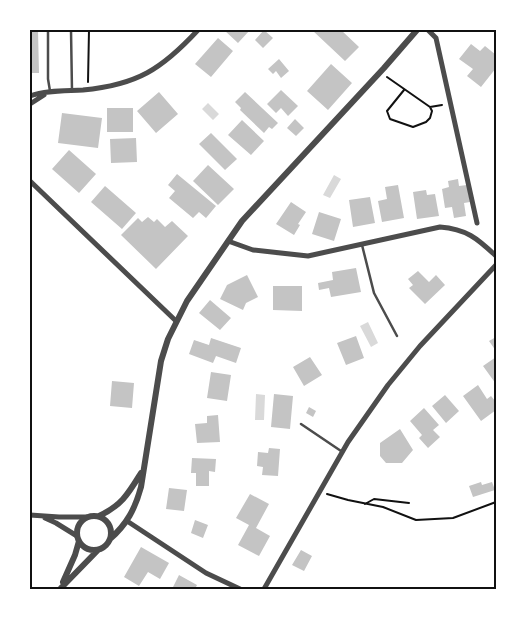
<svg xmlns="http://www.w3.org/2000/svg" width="526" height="619" viewBox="0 0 526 619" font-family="Arial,sans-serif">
<rect width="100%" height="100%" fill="#fff"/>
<path fill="#d9d9d9" d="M208,103L219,114L213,120L202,109Z
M334,175L341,179L330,198L323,195Z
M368,322L378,343L371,347L360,326Z
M256,394L265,395L264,420H255Z"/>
<path fill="#c4c4c4" d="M30,30H38L39,73H30Z
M224,30H250L238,43Z
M264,30L273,38L263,48L255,40Z
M312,30H341L359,47L345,61Z
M218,38L233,51L211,77L195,64Z
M471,44L480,51L485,46L496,55V68L481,87L467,76L473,69L459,59Z
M279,59L289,71L281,78L276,71L273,74L268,69Z
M331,64L352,83L328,110L307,91Z
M281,90L298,106L288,116L281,108L276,113L267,104Z
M159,92L178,114L156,133L137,111Z
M245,92L278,123L272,129L269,127L264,133L240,110L241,108L235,102Z
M107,108H133V132H107Z
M62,113L102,118L98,148L58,143Z
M295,119L304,128L296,136L287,128Z
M242,120L264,141L251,155L228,135Z
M211,133L237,159L225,170L199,144Z
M136,138L137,162L111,163L110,139Z
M69,150L96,174L79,193L52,169Z
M208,165L234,189L218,205L193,181Z
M177,174L216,206L206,218L199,212L193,218L169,198L175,191L168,185Z
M458,179L459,186L467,185L470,202L464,203L466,216L454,218L452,207L445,208L442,189L449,187L448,181Z
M398,185L404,218L382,222L378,201L387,199L385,187Z
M105,186L136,213L122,229L91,202Z
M426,190L427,195L435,194L439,216L417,219L413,192Z
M370,197L375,223L353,227L349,200Z
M291,202L306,212L298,224L300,225L294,235L276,224Z
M319,212L341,219L334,241L312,234Z
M148,217L154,222L157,219L165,227L172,221L188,236L156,269L121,235L138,218L142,222Z
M356,268L361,292L331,297L329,288L319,290L318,283L333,280L332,272Z
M418,271L429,282L436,275L445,285L425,304L409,288L413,285L408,279Z
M247,275L258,297L246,303L243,310L220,299L227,285Z
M273,286H302V311L273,310Z
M210,300L231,318L220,330L199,313Z
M356,336L364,358L346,365L337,343Z
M496,337V351L489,341Z
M211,338L241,348L236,363L216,356L213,363L189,354L194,340L209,345Z
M310,357L322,375L304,386L293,367Z
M496,357V384L483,366Z
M211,372L231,375L227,401L207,398Z
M112,381L134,383L132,408L110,406Z
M478,385L487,399L491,396L496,402V410L481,421L463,396Z
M274,394L293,396L290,429L271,427Z
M445,395L459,411L446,423L432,406Z
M309,407L316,411L313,417L306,413Z
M424,408L439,425L433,430L440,437L428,448L419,438L422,435L410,421Z
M218,415L220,442L197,443L195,424L207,423V416Z
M400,429L413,450L402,463H386L380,456V443Z
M269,448L280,449L278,476L262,475L263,467L257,466L258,452L268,453Z
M192,458L216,459L215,472L209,471V486H196V473H191Z
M481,482L482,485L492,482L495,490L473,497L469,486Z
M169,488L187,490L184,511L166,509Z
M250,494L269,504L256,528L270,536L259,556L238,545L249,525L236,518Z
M195,520L208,525L203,538L191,533Z
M141,547L169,563L160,579L148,572L139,586L124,577Z
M301,550L312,556L304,571L292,565Z
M179,575L197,585L195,589H172Z"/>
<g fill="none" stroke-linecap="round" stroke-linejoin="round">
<path stroke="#111" stroke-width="2" d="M387,77L430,107L442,105
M88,82L89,30
M404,90L387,111L390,119L413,127L426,122L430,118L432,111L430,107
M327,494L348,500L383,507L416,520L453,518L496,502
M365,504L374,499L409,503"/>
<path stroke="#4c4c4c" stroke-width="2.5" d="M48,30V79L50,91
M71,30L72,91
M362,245L374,293L397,336
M301,424L341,451"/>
<path stroke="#4c4c4c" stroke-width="5" d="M428,30L436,38L477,223
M30,96C46,90 66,91 83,90C137,85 162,69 198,30
M30,104L44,95
M30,181L176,321
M228,241L253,250L308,256L440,227C466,229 477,238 496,256
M30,515L59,517H87
M45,518L56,523L77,536
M127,521L206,573L240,589
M264,589L348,442L388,385L420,346L496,265"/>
<path stroke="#4c4c4c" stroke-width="6" d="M77 533a17 17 0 1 1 34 0a17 17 0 1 1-34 0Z
M99,516C122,505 128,494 141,473
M110,539C127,524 135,509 141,487L161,361L168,339L187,301L242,221L384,68L417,30
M63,582L75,555L79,541
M61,588L98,550"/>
</g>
<rect width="526" height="619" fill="none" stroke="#ffffff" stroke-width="62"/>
<rect x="31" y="31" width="464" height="557" fill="none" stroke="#111" stroke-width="2"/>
</svg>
